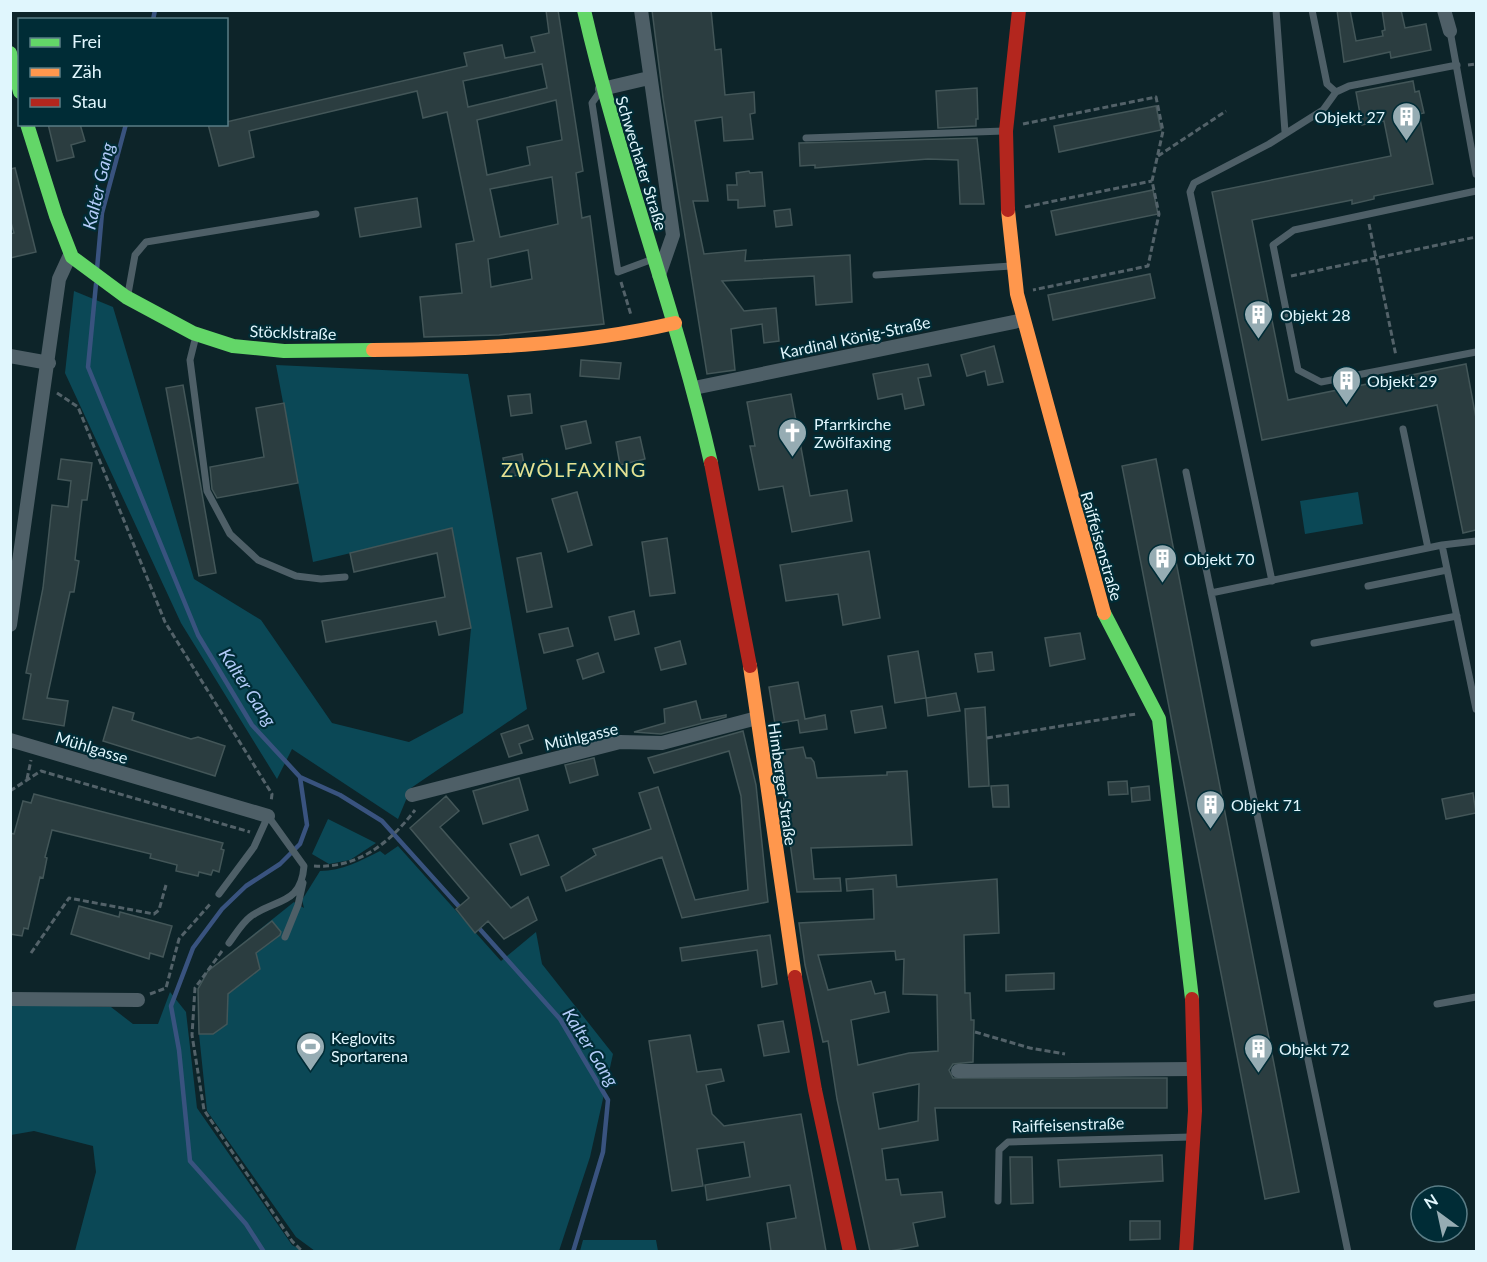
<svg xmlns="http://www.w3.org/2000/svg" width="1487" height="1262" viewBox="0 0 1487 1262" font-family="Lato,sans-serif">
<rect width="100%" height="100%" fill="#0d2429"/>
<path fill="#0b4856" d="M74,291L113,307L194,579L261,620L332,723L409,742L463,713L471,628L452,529L313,562L276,365L468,374L527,709L411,788L398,819L292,749L277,779L181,623L65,373Z
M1358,492L1363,524L1305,534L1300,501Z
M328,819L376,843L350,860L329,864L312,854Z
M398,846L501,961L536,932L542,964L613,1054L590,1157L559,1251H315L296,1237L207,1111L199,1034L198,989L208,971L294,902L304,908L302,900L320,871C342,871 360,861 380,851L385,855Z
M170,992L186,1012L197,1108L292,1245L303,1251H75L96,1172L93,1146L34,1131L11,1135V1004L111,1007L133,1024H158Z
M583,1240H656L658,1251H580Z"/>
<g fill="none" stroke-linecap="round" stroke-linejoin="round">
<path stroke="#39537f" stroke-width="4.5" d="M153,20L155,10
M97,269L102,213L126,124
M96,284L88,367L198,635L252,725L300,777L340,795L382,821L463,911
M477,926L560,1019L608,1100L603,1152L573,1252
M264,1252L246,1224L190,1161L179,1050L171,1006L193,948L222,909L246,886L280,864L300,844L307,825L300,777"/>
</g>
<path fill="#2b3d40" stroke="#435658" stroke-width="1.5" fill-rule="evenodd" d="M546,10H558L583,171L576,173L582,218L590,216L604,324L499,335L424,337L420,297L462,293L456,244L474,241L447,112L423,118L417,91L249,131L254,157L219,166L208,124H226V122L467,66L464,53L502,45L505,58L535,52L531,37L549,33ZM542,64L547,88L468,107L463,81ZM556,100L562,140L527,147L530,165L487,175L477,120ZM552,177L558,224L500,237L490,189ZM528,250L532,279L491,287L488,259Z
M652,10H711L715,50L721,49L725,95L754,92L755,113L750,114L753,139L724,141L722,117L695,121L708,201H693L704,254L746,250L745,261L850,255L852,302L816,305L814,276L722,281L744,311L776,308L779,341L764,343L762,324L731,329L735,370L707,374L663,98Z
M1337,10H1350L1356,41L1383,36L1382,31L1385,30L1382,10H1401L1405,28L1426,24L1431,50L1391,58L1390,52L1344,62Z
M1413,81L1415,92L1419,91L1424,113L1419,114L1433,184L1374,196V199L1352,204V200L1252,220L1288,400L1466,364L1476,418V530L1463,533L1437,405L1262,440L1212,192L1391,156L1384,121L1362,125L1356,92Z
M977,88L978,119H976V126L938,128L936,91Z
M1156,106L1161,130L1059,152L1054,126Z
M48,124H80L85,141L71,145L74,157L57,161Z
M977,138L984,204H960L958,160L928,159L815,168V165L800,166L799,143Z
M15,168L36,252L10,258V234L14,233L10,219V169Z
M749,171L750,173L762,172L765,206L738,208V200H728L727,185H737L736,173Z
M1153,190L1158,214L1056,235L1051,211Z
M417,198L421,227L360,237L355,208Z
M790,209L792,225L776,227L774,211Z
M1150,274L1155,298L1053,320L1048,295Z
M994,346L1003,382L988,385L985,371L967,376L961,355Z
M581,360L621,363L619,379L580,376Z
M928,364L931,376L918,378L924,405L905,409L902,394L878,399L873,374Z
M183,385L216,573L199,576L166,388Z
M530,394L532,413L511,416L508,396Z
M791,394L810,496L847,490L852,521L792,532L783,486L759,490L750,446H755L747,402Z
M284,403L298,483L217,498L212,489L210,467L264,457L256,408Z
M586,421L591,443L566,449L561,426Z
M640,437L645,459L620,465L616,442Z
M522,454L526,474L507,477L503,458Z
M61,459L92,463L87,500H82L75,560L79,561L74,592H70L47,698L68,701L64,726L23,719L31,674L26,673L43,588L52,505L68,507L71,481L58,479Z
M1156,459L1299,1192L1265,1199L1122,466Z
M577,492L592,545L568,552L552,499Z
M452,528L471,628L439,635L436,621L326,642L322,621L445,597L437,553L354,572L350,553Z
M667,538L675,593L650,596L642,542Z
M869,551L880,618L843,625L838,594L786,601L780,565Z
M541,553L552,607L527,612L517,558Z
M634,611L639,634L615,640L609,617Z
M568,628L573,646L544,653L539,634Z
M1080,633L1085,659L1050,666L1045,638Z
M680,641L686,664L661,670L655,648Z
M918,651L926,698L895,703L888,656Z
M992,652L994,670L978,672L975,654Z
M598,653L604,672L583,679L577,660Z
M798,682L805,719L825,715L827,729L800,733L798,720L775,724L769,687Z
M956,693L960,711L928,716L926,698Z
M696,701L701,720L726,715V717L661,734L634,732L665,723L664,709Z
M882,706L886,728L855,733L851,711Z
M113,707L134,713L132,720L191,739L198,737L225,746L215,776L103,741Z
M985,707L989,786L969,787L965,709Z
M528,725L533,739L519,744L522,753L509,757L501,734Z
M743,731L756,785L768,902L682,918L662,857L566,891L561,877L596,855L593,849L651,829L639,793L658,787L695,900L748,890L741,796L729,751L654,773L648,758Z
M803,747L806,758H811L814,762L817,778L887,775V772L907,771L912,845L811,848L814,879L840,878L841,891L797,892L777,751Z
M594,758L598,775L570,783L565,765Z
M519,778L528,810L483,824L473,791Z
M1127,781L1128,794L1109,795L1108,782Z
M1008,785L1009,807H993L991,786Z
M1149,786L1150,800L1132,802L1131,788Z
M1473,793L1476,813L1446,819L1442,799Z
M34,794L223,843L221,849L224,850L219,872L213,870L211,875L199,872L198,876L176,871L177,865L150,858L151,854L52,830L45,857L47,858L43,878L40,877L28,929L24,928L22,936L10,934V833L14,834L23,801L31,803Z
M446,796L459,811L440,827L511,908L528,897L537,920L504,939L488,921L475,933L456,909L469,898L410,828Z
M538,835L549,865L521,875L510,844Z
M896,875L897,887L997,879L999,933L964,935L965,993H970L971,1020H974L973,1062L953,1064L949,1070L953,1078H1167V1108H935L938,1140L882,1149L886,1180L898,1179L901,1195L942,1192L945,1217L913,1223L918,1246L890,1251H870L837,1099L828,1041L823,1042L805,965L799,923L874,919L873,889L847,891L846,879ZM895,951L896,960L904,959L903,994L937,995L938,1051L909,1053L858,1065L851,1020L889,1012L885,992L875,994L871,981L828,990L818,955ZM919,1084L918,1121L879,1129L873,1093Z
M79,906L119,917L120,912L172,926L163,957L150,953L149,959L71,934Z
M272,921L281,932L280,935L256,953L260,969L228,994L227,1024L213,1034H199L198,989L208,971Z
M770,935L777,984L762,987L757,950L682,961L680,948Z
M1054,973V989L1006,991V975Z
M783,1021L789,1052L764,1056L758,1025Z
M690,1035L697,1072L721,1069L724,1081L706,1085L712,1114L724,1126L801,1114L826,1251H771L767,1223L796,1218L790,1185L707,1200L705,1185L750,1177L744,1142L697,1149L703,1186L672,1191L649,1041Z
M1162,1155L1163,1181L1060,1187L1058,1160Z
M1010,1157H1032L1033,1203L1011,1204Z
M1130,1221H1160V1239L1130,1240Z"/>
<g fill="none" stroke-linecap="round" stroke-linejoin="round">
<path stroke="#536269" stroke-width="3" stroke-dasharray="6 3" stroke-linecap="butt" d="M1468,65L1476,64
M1023,124L1156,97L1163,131L1152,181L1159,214L1148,266L1033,290
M1158,156L1226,111
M1025,207L1152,181
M1369,224L1396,356
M1291,276L1476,237
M621,282L631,315
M57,393L78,407L165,622L272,794L271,802
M987,738L1136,714
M27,779L31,760
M10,791L41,771L250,832
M314,866C357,869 390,843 415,810
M222,951L195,988L192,1035L204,1110L292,1241L303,1252
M31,953L69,898L154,914L159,910L166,885
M150,994L166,988L179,939L211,903
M975,1032L1030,1048L1065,1054"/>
<path stroke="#4e5f67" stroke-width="7" d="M1276,10L1285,132
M1312,10L1327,84L1336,92
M1450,31L1476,174
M599,93L592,103L618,272L653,259
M806,138L1004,131
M1476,191L1294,230L1273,245L1298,370L1321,382L1476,352
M876,275L1011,266
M128,294L135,255L146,242L316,214
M196,336L190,360L207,491L230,534L258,560L296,576L321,579L345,577
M1403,429L1428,548
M1186,472L1348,1252
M1442,545L1476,709
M1272,581L1190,192L1194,183L1269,144L1323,110L1336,92L1349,86L1457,65
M1368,586L1447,570
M1211,593L1442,545L1476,541
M1314,643L1457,616
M219,894L254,847L268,816L304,866C301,906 275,898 250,917C242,923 235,935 229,943
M285,937L298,905L303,883
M1437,1004L1476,997
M998,1201L999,1150L1008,1142L1191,1137"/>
<path stroke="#4e5f67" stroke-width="14" d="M641,10L673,235L659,275
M1444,10L1450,31
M602,89L649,78
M10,356L49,363
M694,388L1023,320
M10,625L59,279L70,255
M10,740L268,816
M412,795L620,742L662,743L757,718
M10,999L138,1000
M958,1071L1192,1069"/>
<path stroke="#63d668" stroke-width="14" d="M584,10C619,163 676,310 711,463
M10,53L20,92
M27,124L56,216L72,257L126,297L193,333L233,346L284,351L373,350
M1104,613L1159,719L1192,999"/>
<path stroke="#ff974d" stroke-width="14" d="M1008,210L1017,294L1104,613
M373,350C475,349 575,346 675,323
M750,666L795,977"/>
<path stroke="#b3261e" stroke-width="14" d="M1008,210L1006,131L1019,10
M711,463L750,666
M795,977L815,1090L850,1252
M1186,1252L1195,1111L1192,999"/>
</g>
<defs>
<symbol id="building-pin" viewBox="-11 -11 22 30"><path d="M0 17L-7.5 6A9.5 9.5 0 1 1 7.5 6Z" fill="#96acb3" stroke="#002c36"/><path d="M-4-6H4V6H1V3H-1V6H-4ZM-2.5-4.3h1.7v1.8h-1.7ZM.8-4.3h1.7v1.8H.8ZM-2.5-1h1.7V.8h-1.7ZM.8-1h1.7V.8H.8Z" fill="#fff"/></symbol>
<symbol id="church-pin" viewBox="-11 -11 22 30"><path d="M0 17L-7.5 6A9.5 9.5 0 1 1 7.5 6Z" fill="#96acb3" stroke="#002c36"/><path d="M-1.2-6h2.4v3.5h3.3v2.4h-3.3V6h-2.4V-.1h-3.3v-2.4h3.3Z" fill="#fff"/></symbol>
<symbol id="stadium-pin" viewBox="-11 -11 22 30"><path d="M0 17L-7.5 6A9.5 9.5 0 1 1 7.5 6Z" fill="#96acb3" stroke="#002c36"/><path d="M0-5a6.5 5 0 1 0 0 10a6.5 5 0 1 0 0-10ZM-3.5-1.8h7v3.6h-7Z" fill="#fff"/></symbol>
</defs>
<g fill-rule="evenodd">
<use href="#building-pin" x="1390" y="100" width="33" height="45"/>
<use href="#building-pin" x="1242" y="298" width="33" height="45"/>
<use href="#building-pin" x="1330" y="364" width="33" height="45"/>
<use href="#church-pin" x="776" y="416" width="33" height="45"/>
<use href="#building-pin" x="1146" y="542" width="33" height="45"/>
<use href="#building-pin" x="1194" y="788" width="33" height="45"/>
<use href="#stadium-pin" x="294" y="1030" width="33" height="45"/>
<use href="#building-pin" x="1242" y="1032" width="33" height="45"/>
</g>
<g text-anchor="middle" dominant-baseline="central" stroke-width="4.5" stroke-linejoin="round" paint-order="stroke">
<g font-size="16" fill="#e0f6fd" stroke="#002c36" text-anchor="start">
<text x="1385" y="116" text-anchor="end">Objekt 27</text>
<text x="1280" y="314">Objekt 28</text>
<text x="1367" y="380">Objekt 29</text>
<text x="814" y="423">Pfarrkirche<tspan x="814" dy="18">Zwölfaxing</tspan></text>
<text x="1184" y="558">Objekt 70</text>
<text x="1231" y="804">Objekt 71</text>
<text x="331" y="1037">Keglovits<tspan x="331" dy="18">Sportarena</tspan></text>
<text x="1279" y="1048">Objekt 72</text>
</g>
<g font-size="16" fill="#e0f6fd" stroke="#002c36">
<text transform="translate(642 163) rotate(73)">Schwechater Straße</text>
<text transform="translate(293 332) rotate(2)">Stöcklstraße</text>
<text transform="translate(855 337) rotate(-12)">Kardinal König-Straße</text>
<text transform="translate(1102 546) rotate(74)">Raiffeisenstraße</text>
<text transform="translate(581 736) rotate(-13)">Mühlgasse</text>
<text transform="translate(92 747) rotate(17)">Mühlgasse</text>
<text transform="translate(783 784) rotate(82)">Himberger Straße</text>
<text transform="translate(1068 1124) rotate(-2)">Raiffeisenstraße</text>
</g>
<g font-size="18" font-style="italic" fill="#b2cbf8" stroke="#002c36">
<text transform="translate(98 186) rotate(-77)">Kalter Gang</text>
<text transform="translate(248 687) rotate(57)">Kalter Gang</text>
<text transform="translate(591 1047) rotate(58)">Kalter Gang</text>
</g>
<g font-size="20" letter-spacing="1.5" fill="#e4e293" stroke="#002c36">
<text x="574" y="469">ZWÖLFAXING</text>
</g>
</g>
<rect width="1487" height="1262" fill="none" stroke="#e0f6fd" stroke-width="24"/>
<rect x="18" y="18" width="210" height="108" fill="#002c36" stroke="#5a7d86" stroke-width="1.5"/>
<rect x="30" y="38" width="30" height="9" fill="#63d668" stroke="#5a7d86" stroke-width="1.5"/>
<text x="72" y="48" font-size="18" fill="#e0f6fd">Frei</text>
<rect x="30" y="68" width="30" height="9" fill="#ff974d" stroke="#5a7d86" stroke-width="1.5"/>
<text x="72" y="78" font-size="18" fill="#e0f6fd">Zäh</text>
<rect x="30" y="98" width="30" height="9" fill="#b3261e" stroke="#5a7d86" stroke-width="1.5"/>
<text x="72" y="108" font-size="18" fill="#e0f6fd">Stau</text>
<g transform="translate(1439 1214) rotate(327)"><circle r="28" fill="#002c36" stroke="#5a7d86" stroke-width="1.5"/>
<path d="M0-4.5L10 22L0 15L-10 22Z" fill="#96acb3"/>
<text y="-9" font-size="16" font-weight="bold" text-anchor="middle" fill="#e0f6fd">N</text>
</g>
</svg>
